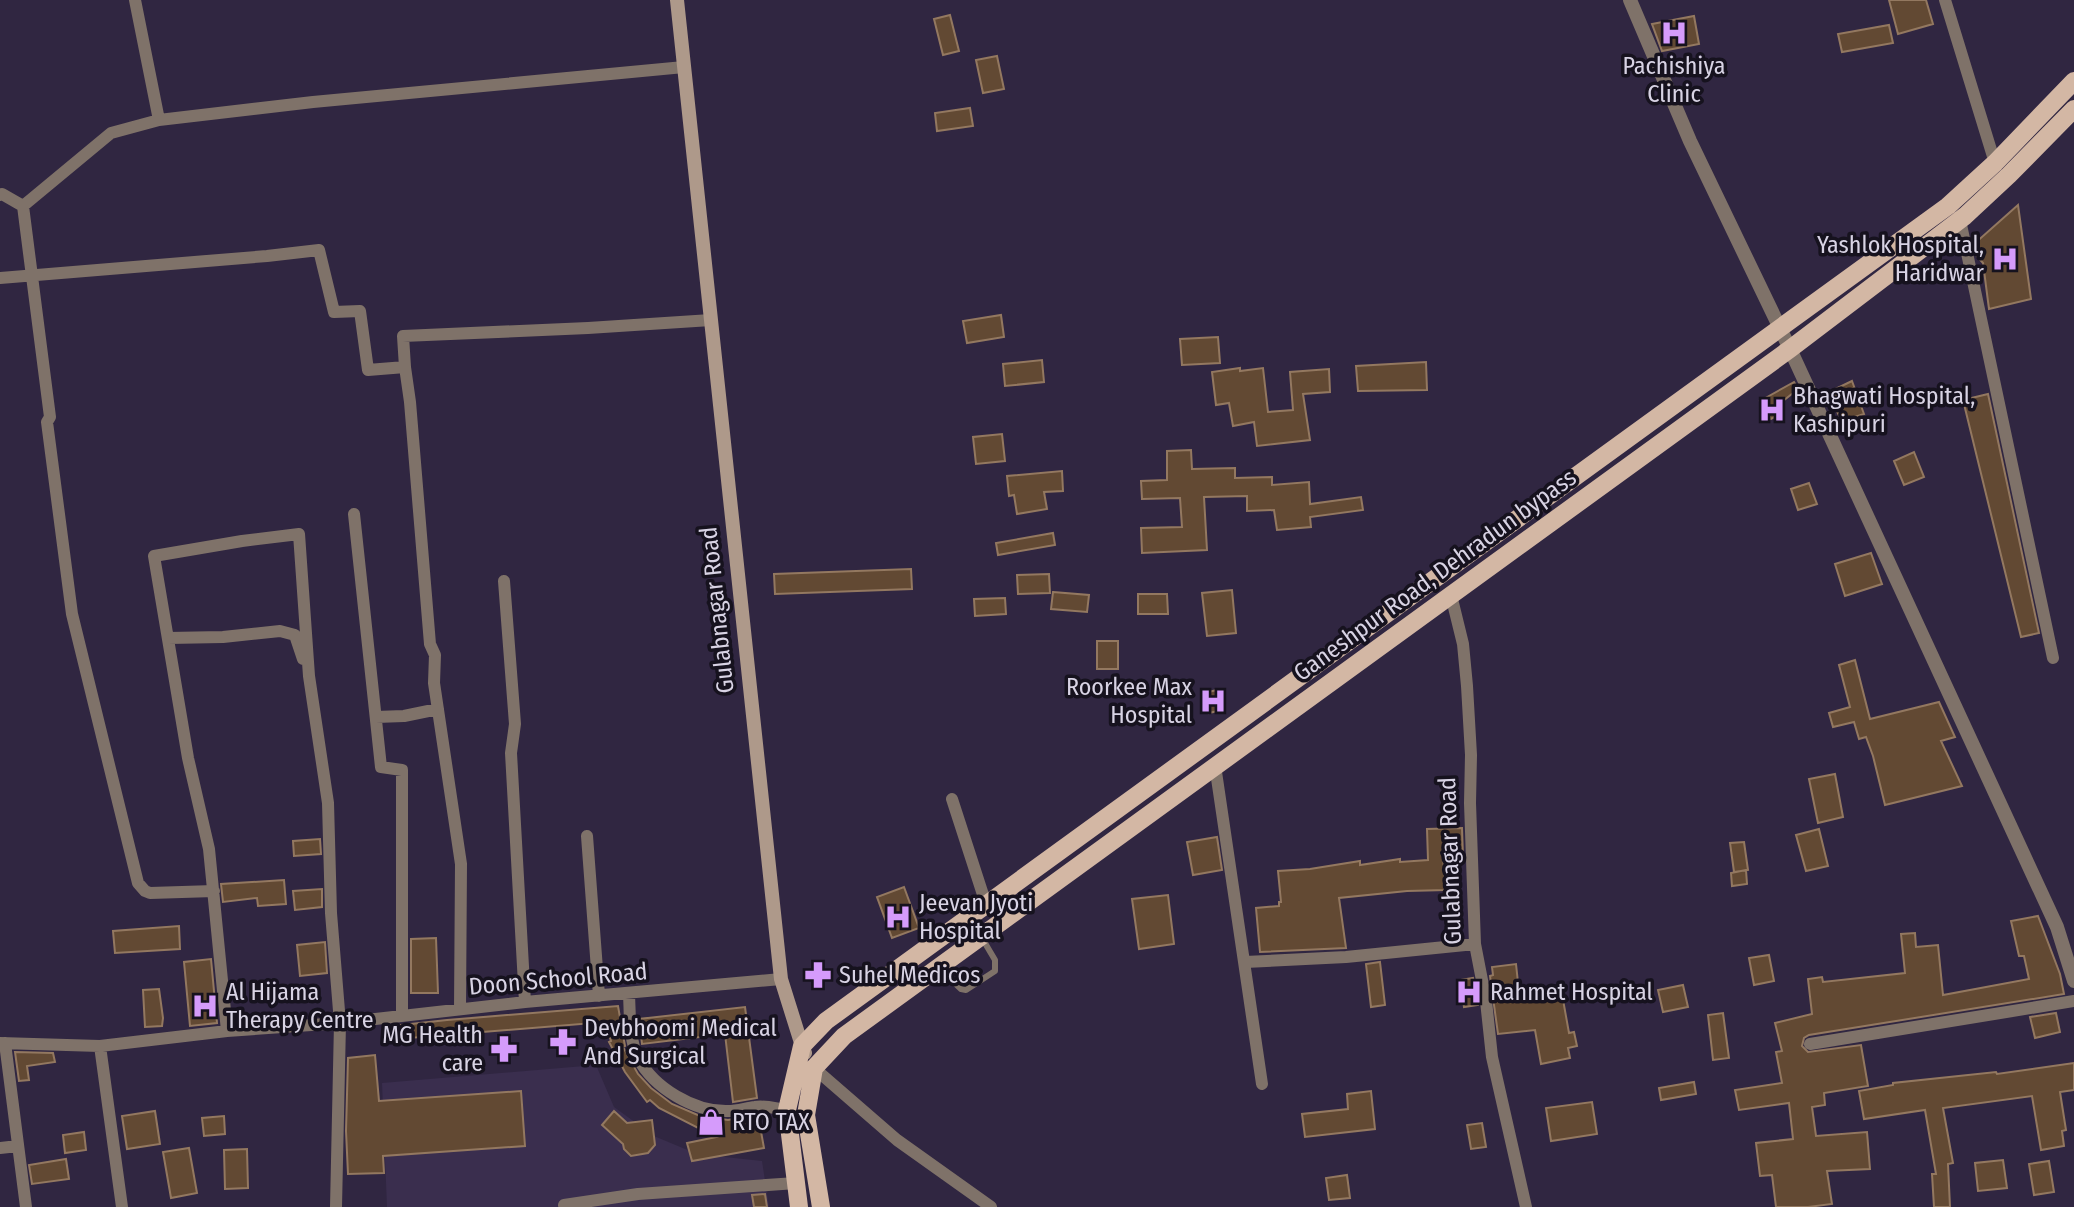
<svg xmlns="http://www.w3.org/2000/svg" width="2074" height="1207" viewBox="0 0 2074 1207" font-family="'Fira Sans Condensed',sans-serif">
<rect width="100%" height="100%" fill="#302641"/>
<path fill="#3a2e4e" d="M596,1065L614,1107L654,1136L697,1154L762,1161L769,1207H387L382,1083Z"/>
<path fill="#624933" stroke="#937860" stroke-width="2" d="M1889,0H1926L1933,24L1898,34Z
M950,15L959,51L943,55L934,19Z
M1694,16L1699,44L1662,51L1652,24Z
M1889,25L1893,43L1842,52L1838,34Z
M997,56L1004,89L983,93L976,60Z
M970,108L973,126L937,131L935,113Z
M2018,205L2031,299L1989,309L1983,263L1976,255L1974,244Z
M1001,315L1004,337L967,343L963,321Z
M1218,337L1220,363L1182,365L1180,339Z
M1042,360L1044,382L1005,386L1003,364Z
M1426,362L1427,390L1358,391L1356,366Z
M1240,368V371L1263,368L1268,412L1293,410L1290,372L1329,369L1330,392L1303,394L1310,440L1257,446L1254,422L1233,426L1229,403L1216,405L1212,372Z
M1852,381L1864,414L1842,421L1827,393Z
M1794,382L1798,389L1778,405L1782,413L1771,419L1760,401Z
M1988,394L2039,633L2021,637L1963,400Z
M1002,434L1005,461L976,464L973,437Z
M1191,450L1192,469L1235,468V478L1272,477V485L1309,482L1310,504L1361,497L1363,510L1310,517L1311,527L1277,530L1274,510L1247,511V496L1204,497L1207,550L1142,553L1141,528L1182,527L1180,498L1142,499L1141,481L1167,480V451Z
M1914,452L1924,477L1904,485L1894,461Z
M1062,471L1063,491L1044,492L1047,509L1017,514L1014,495L1009,496L1007,476Z
M1809,483L1817,504L1798,510L1791,489Z
M1053,533L1055,545L998,555L996,543Z
M1871,553L1882,584L1845,596L1835,564Z
M911,569L912,589L775,594L774,574Z
M1049,574L1050,593L1018,594L1017,575Z
M1232,590L1236,633L1207,636L1202,593Z
M1053,592L1089,595L1087,612L1051,609Z
M1138,594H1167L1168,614H1138Z
M1005,598L1006,614L975,616L974,599Z
M1097,641H1118V669H1097Z
M1855,660L1870,719L1939,702L1955,737L1941,741L1962,786L1885,805L1873,756L1866,737L1859,739L1854,722L1833,727L1829,713L1850,707L1839,665Z
M1217,690L1222,710L1209,713L1204,693Z
M1835,774L1843,817L1818,823L1809,779Z
M1462,828L1463,857L1443,858L1446,890L1407,891L1339,898L1346,948L1260,952L1256,908L1279,906V902H1281L1278,871L1310,869L1360,861V865L1400,859V862L1428,860L1427,829Z
M1819,829L1828,866L1806,871L1796,835Z
M1217,837L1222,870L1193,875L1187,842Z
M320,839L321,854L294,856L293,841Z
M1744,842L1748,870L1734,872L1730,843Z
M1746,870L1747,884L1732,886L1731,873Z
M284,880L286,904L258,906L257,898L223,902L221,884Z
M904,887L919,928L892,938L877,897Z
M322,889V907L295,910L293,891Z
M1168,895L1174,944L1139,949L1132,899Z
M2038,916L2060,974L2064,994L1809,1035L1804,1038L1802,1046L1808,1052L1861,1045L1868,1086L1824,1093L1825,1105L1812,1107L1816,1136L1867,1132L1870,1169L1827,1171L1832,1204L1808,1207H1776L1772,1175L1760,1176L1756,1143L1793,1139L1789,1103L1739,1110L1735,1090L1782,1083L1776,1052L1782,1051L1775,1023L1812,1014L1808,979L1822,977L1823,982L1905,973L1901,934L1915,933L1916,947L1938,945L1943,995L2029,979L2024,956H2019L2011,921Z
M179,926L180,949L115,953L113,931Z
M436,938L438,993H411V939Z
M325,942L327,973L300,976L297,945Z
M1769,955L1774,981L1754,985L1749,958Z
M211,959L217,1023L190,1026L184,962Z
M1380,962L1385,1005L1371,1007L1366,964Z
M1516,964L1520,1001L1562,994L1569,1033L1574,1032L1577,1046L1568,1048L1570,1058L1541,1064L1535,1030L1498,1034L1490,976L1493,975L1492,967Z
M1473,978L1478,1005L1464,1007L1460,980Z
M1683,985L1688,1007L1663,1012L1658,990Z
M159,989L163,1018L162,1026L145,1027L143,990Z
M618,1006L625,1046L623,1047L638,1074L651,1088L672,1104L700,1116L728,1120L758,1115L764,1148L692,1161L687,1143L716,1137L659,1108L650,1100L647,1102L625,1072L609,1042L611,1041L605,1022L385,1040L384,1027L447,1020Z
M745,1007L757,1098L733,1102L725,1034L642,1044L639,1019Z
M1723,1013L1729,1058L1713,1060L1708,1015Z
M2056,1013L2060,1032L2035,1038L2030,1017Z
M15,1052L53,1053L55,1062L27,1066L29,1080L19,1081Z
M375,1055L379,1101L521,1091L525,1146L383,1156L384,1173L348,1174L346,1131L348,1058Z
M2074,1063V1090L2060,1092L2066,1130L2062,1131L2064,1146L2041,1150L2032,1096L1943,1108L1953,1163L1948,1164L1950,1207H1934L1932,1174H1936L1925,1110L1864,1119L1859,1091L1893,1085V1083L1996,1072L1997,1074Z
M1694,1082L1696,1094L1661,1100L1659,1088Z
M1371,1091L1375,1129L1305,1137L1302,1114L1348,1109L1347,1094Z
M1592,1102L1597,1134L1551,1141L1546,1108Z
M155,1111L160,1144L127,1149L122,1116Z
M614,1111L627,1123L652,1120L655,1145L648,1153L631,1156L624,1149L623,1144L602,1125Z
M224,1116L225,1134L204,1136L202,1118Z
M1482,1123L1486,1147L1471,1149L1467,1125Z
M84,1132L86,1150L65,1153L63,1135Z
M189,1148L197,1193L171,1198L163,1152Z
M247,1149L248,1188L225,1189L224,1150Z
M66,1159L69,1179L32,1184L29,1165Z
M2003,1160L2007,1188L1978,1191L1975,1163Z
M2049,1161L2054,1192L2034,1195L2029,1164Z
M1347,1175L1350,1198L1329,1200L1326,1178Z
M765,1194L767,1207H754L752,1195Z"/>
<g fill="none" stroke-linecap="round" stroke-linejoin="round">
<path stroke="#7f7269" stroke-width="6" d="M940,969L961,989L966,990L995,971V960L982,938"/>
<path stroke="#7f7269" stroke-width="12" d="M135,0L159,120
M1945,0L1995,163
M0,195L2,194L23,206
M1960,220L2053,658
M0,278L267,256L319,250L334,312L360,311L368,370L405,367L403,336L588,328L711,320
M405,367L410,402L430,644L435,655L434,683L461,864L460,1009
M354,514L381,767L402,770V1016
M504,581L515,724L511,753L525,1002
M1451,595L1463,644L1467,686L1471,755L1470,803L1475,944L1486,1001L1492,1057L1526,1207
M168,638L223,637L280,631L295,635L303,659
M376,717L404,716L438,709
M1215,765L1262,1084
M952,799L986,904
M587,836L599,996
M214,891L150,893L145,891L138,883L72,614L47,422L50,417L23,206L111,133L159,120L313,102L684,67
M1245,962L1346,957L1475,944
M629,994C630,1014 629,1039 638,1058C654,1088 694,1112 728,1111C737,1111 746,1108 755,1107C765,1105 777,1109 787,1110
M227,1031L209,849L188,758L154,556L242,541L299,534L309,676L328,803L331,913L340,1023L525,1002L781,979
M0,1043L100,1046L122,1207
M5,1043L26,1207
M1810,1044L2074,1001
M100,1046L227,1031L340,1023L336,1207
M814,1068L897,1140L991,1207
M0,1148L18,1146
M564,1205L638,1194L796,1183"/>
<path stroke="#7f7269" stroke-width="14" d="M1630,0L1690,141L1790,349L2057,927L2074,981"/>
<path stroke="#ae998a" stroke-width="14" d="M677,0L781,979L802,1046L805,1053"/>
<path stroke="#d3b7a4" stroke-width="18" d="M799,1207L787,1110L802,1046L826,1021L1948,206L1995,163L2074,81
M821,1207L806,1115L814,1068L844,1036L1790,349L1965,216L2009,175L2074,109"/>
</g>
<defs>
<symbol id="hospital-bare" viewBox="-9 -9 18 18"><path d="M-5-5h3v3.5h4V-5h3V5h-3V1.5h-4V5h-3Z" fill="#d59bfb" stroke="#16121e" stroke-width="2.5" paint-order="stroke"/></symbol>
<symbol id="pharmacy-bare" viewBox="-9 -9 18 18"><path d="M-2-6h4v4h4v4h-4v4h-4v-4h-4v-4h4Z" fill="#d59bfb" stroke="#16121e" stroke-width="2.5" paint-order="stroke"/></symbol>
<symbol id="shop-bare" viewBox="-9 -9 18 18"><path d="M-5-2.5h2.3a2.7 3.5 0 0 1 5.4 0H5L5.5 6h-11ZM-1.5-2.5h3a1.5 2.3 0 0 0-3 0Z" fill="#d59bfb" stroke="#16121e" stroke-width="2.5" paint-order="stroke"/></symbol>
</defs>
<g fill-rule="evenodd">
<use href="#hospital-bare" x="1655" y="14" width="38" height="38"/>
<use href="#hospital-bare" x="1986" y="240" width="38" height="38"/>
<use href="#hospital-bare" x="1753" y="391" width="38" height="38"/>
<use href="#hospital-bare" x="1194" y="682" width="38" height="38"/>
<use href="#hospital-bare" x="879" y="898" width="38" height="38"/>
<use href="#pharmacy-bare" x="799" y="956" width="38" height="38"/>
<use href="#hospital-bare" x="1450" y="973" width="38" height="38"/>
<use href="#hospital-bare" x="186" y="987" width="38" height="38"/>
<use href="#pharmacy-bare" x="544" y="1023" width="38" height="38"/>
<use href="#pharmacy-bare" x="485" y="1030" width="38" height="38"/>
<use href="#shop-bare" x="692" y="1103" width="38" height="38"/>
</g>
<g text-anchor="middle" dominant-baseline="central" stroke-width="7" stroke-linejoin="round" paint-order="stroke">
<g font-size="24" fill="#d8d3e4" stroke="#16121e" text-anchor="start">
<text x="1674" y="66" text-anchor="middle">Pachishiya<tspan x="1674" dy="28">Clinic</tspan></text>
<text x="1984" y="245" text-anchor="end">Yashlok Hospital,<tspan x="1984" dy="28">Haridwar</tspan></text>
<text x="1793" y="396">Bhagwati Hospital,<tspan x="1793" dy="28">Kashipuri</tspan></text>
<text x="1192" y="687" text-anchor="end">Roorkee Max<tspan x="1192" dy="28">Hospital</tspan></text>
<text x="919" y="903">Jeevan Jyoti<tspan x="919" dy="28">Hospital</tspan></text>
<text x="839" y="975">Suhel Medicos</text>
<text x="226" y="992">Al Hijama<tspan x="226" dy="28">Therapy Centre</tspan></text>
<text x="1490" y="992">Rahmet Hospital</text>
<text x="584" y="1028">Devbhoomi Medical<tspan x="584" dy="28">And Surgical</tspan></text>
<text x="483" y="1035" text-anchor="end">MG Health<tspan x="483" dy="28">care</tspan></text>
<text x="732" y="1122">RTO TAX</text>
</g>
<g font-size="24" fill="#d8d3e4" stroke="#16121e">
<text transform="translate(1435 575) rotate(-36)">Ganeshpur Road, Dehradun bypass</text>
<text transform="translate(717 610) rotate(-96)">Gulabnagar Road</text>
<text transform="translate(1450 861) rotate(-92)">Gulabnagar Road</text>
<text transform="translate(558 979) rotate(-5)">Doon School Road</text>
</g>
</g>
</svg>
